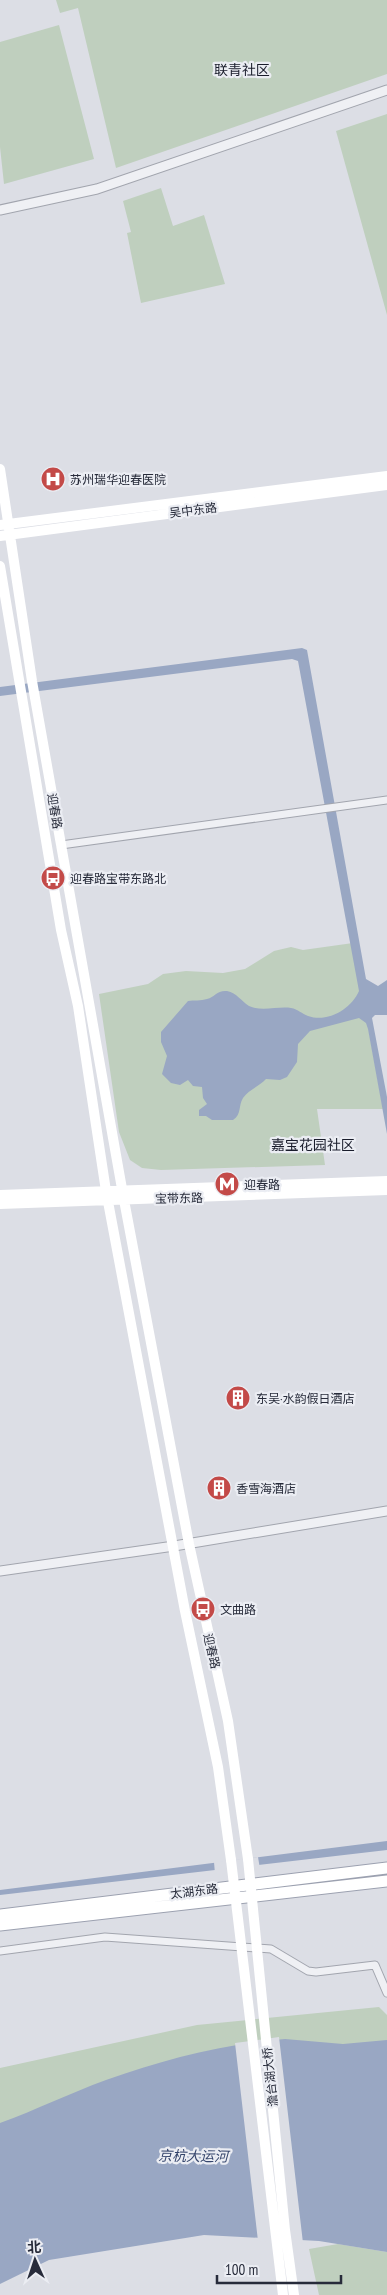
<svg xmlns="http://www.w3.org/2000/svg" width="387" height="2295" viewBox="0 0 387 2295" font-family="'PT Sans Narrow','Noto Sans SC',sans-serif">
<rect width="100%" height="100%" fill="#dcdee5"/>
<path fill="#bfcfbe" d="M56,0H387V74L116,168L78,8L60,13Z
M59,25L94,159L4,184L0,147V42Z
M387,114V315L336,131Z
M161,188L173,226L204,215L225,284L141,303L127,233L131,232L123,201Z
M353,943L383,1109H317L325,1165L161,1170L142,1168L130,1160L119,1132L99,994L148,984L163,974L186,971L223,973L245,969L274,951L291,947L303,950Z
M379,2007L387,2015V2120L0,2157V2068L197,2025Z
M338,2244L387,2252V2295H319L309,2249Z"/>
<path fill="#99a7c3" d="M302,648L307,650L366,979L378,986L387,980V1015H375L372,1018L387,1097V1134L368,1029L366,1023L359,1018L310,1031L298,1044L297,1062L287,1077L280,1080L266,1079C260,1086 248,1090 243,1098C238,1106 242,1114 233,1120H212L206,1116H199V1110L207,1104L203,1098L202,1087L193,1086L188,1080L180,1085L171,1083L162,1074L167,1056L161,1042V1032L188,1001C194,1000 201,1001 207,999C215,997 217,990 227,991C237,993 241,1001 249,1006C262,1012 278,1006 291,1008C298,1009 302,1014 308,1016C328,1023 351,1009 359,991L298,661L292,659L0,696V687Z
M387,1841V1850L0,1895V1890Z
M285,2039L343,2044L387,2040V2252L319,2241L204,2235L49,2260L0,2284V2123C36,2110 70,2093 106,2080C164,2059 224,2044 285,2039Z"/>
<path fill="#dcdee5" d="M258,1857L260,1869L215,1874L214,1862Z
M279,2037L303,2243L258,2241L235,2043Z"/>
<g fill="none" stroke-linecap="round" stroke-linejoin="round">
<defs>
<path id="minor" d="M61,845L387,800
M0,1951L105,1937L271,1949L308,1971L316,1972L375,1965L387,1993"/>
<path id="tertiary" d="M0,210L97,189L387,90
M0,1571L174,1546L387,1511"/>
<path id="primary" d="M0,1915L387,1868
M0,1925L387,1881"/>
</defs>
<use href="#minor" stroke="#a2a5ae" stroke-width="9"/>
<use href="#tertiary" stroke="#a2a5ae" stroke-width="11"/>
<use href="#primary" stroke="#9ca1b0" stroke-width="13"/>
<use href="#minor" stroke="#eff0f4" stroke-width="7"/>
<use href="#tertiary" stroke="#eff0f4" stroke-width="9"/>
<path stroke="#fff" stroke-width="10" d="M0,469L32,681L124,1200L189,1544L228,1721L248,1859
M0,525L387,476
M0,536L387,485
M0,566L61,930L78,1006L106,1191L185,1611L218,1767L231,1860
M0,1195L387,1181
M0,1204L387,1190"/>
<use href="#primary" stroke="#fff" stroke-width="11"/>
<path stroke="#fff" stroke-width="10" d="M248,1859L285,2230L294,2295
M231,1860L283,2295"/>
</g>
<defs>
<symbol id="hospital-disc" viewBox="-11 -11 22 22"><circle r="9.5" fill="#c34a48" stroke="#ebedf3"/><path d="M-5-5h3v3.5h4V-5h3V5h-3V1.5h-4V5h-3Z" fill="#fff"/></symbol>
<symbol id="bus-disc" viewBox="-11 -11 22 22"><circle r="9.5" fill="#c34a48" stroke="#ebedf3"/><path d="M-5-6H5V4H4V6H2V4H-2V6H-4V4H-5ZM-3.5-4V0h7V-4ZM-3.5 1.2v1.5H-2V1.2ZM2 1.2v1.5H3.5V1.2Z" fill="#fff"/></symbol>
<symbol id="metro-disc" viewBox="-11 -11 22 22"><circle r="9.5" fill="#c34a48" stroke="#ebedf3"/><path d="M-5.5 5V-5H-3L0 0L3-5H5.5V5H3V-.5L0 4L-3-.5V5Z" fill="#fff"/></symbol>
<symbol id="building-disc" viewBox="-11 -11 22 22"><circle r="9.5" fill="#c34a48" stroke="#ebedf3"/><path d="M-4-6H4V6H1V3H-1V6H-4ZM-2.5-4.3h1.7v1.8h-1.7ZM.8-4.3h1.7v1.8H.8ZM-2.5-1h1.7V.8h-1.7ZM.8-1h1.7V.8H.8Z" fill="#fff"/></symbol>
</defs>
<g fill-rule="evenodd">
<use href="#hospital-disc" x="39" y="465" width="28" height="28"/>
<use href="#bus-disc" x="39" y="864" width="28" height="28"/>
<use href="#metro-disc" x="213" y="1170" width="28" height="28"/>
<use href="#building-disc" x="224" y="1384" width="28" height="28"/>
<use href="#building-disc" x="205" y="1474" width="28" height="28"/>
<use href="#bus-disc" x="189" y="1595" width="28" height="28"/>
</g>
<g text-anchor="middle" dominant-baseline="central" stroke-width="4.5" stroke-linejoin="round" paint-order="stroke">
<g font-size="12" fill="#272b3a" stroke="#ebedf3" text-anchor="start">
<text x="70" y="479">苏州瑞华迎春医院</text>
<text x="70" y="878">迎春路宝带东路北</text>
<text x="244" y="1184">迎春路</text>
<text x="256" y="1398">东吴·水韵假日酒店</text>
<text x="236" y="1488">香雪海酒店</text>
<text x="220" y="1609">文曲路</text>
</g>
<g font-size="12" fill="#272b3a" stroke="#ebedf3">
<text transform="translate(193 510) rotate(-7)">吴中东路</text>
<text transform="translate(55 811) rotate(80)">迎春路</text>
<text transform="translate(179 1198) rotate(-1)">宝带东路</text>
<text transform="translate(212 1651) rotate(77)">迎春路</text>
<text transform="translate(194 1891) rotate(-7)">太湖东路</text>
<text transform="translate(270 2077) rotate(-96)">澹台湖大桥</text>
</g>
<g font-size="14" fill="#191c2b" stroke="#ebedf3">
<text x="242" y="70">联青社区</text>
<text x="313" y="1145">嘉宝花园社区</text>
</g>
<g font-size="14" font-style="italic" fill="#34446b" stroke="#ebedf3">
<text transform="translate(193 2156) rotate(1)">京杭大运河</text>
</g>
</g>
<g transform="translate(35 2260) rotate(357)" stroke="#ebedf3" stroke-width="4" paint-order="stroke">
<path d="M0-4L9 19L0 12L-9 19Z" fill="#272b3a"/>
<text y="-8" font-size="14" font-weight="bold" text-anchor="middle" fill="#272b3a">北</text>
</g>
<path d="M217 2275v8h124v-8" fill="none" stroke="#272b3a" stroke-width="2.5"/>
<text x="225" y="2275" font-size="15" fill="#272b3a" stroke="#ebedf3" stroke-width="4" paint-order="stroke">100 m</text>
</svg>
